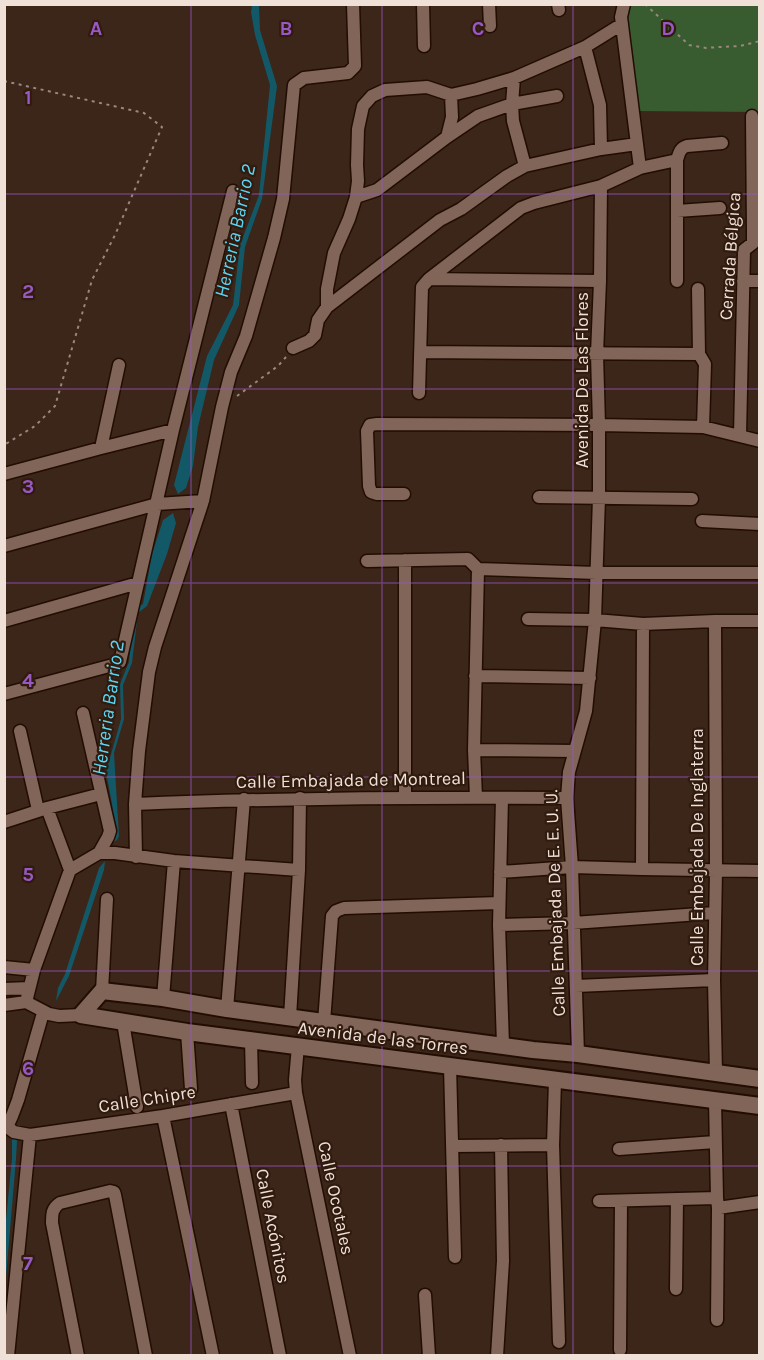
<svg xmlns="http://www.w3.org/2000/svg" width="764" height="1360" viewBox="0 0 764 1360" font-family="Karla,sans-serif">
<rect width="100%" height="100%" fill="#3c2519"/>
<path fill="#385c30" d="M624,5H759V112L634,111Z"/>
<path fill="#135867" d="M252,5H259L260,30L277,86L262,199L245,247L239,305L214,360L198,427L193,466L186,488L178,494L174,485L207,356L233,305L240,245L259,195L270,85L255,35L251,12Z
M173,513L176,523L167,554L147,606L138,613L132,663L123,685L124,719L114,753L119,836L117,840L112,843L116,835L112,804L106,772L121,719L120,684L129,662L133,610L143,604L152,554L163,520Z
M105,861L104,870L69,976L56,1001L58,988L65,974L99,868Z
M15,1135L17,1141L16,1159L5,1290V1230L12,1158V1140Z"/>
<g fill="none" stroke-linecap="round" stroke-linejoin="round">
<defs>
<path id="street" d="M423,4L424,46
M489,4L490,26
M558,4L559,10
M624,4L621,17L640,168
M585,47L600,105L601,149
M514,78L512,104L513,121L525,166
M447,137L452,117L451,95
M677,160V281
M356,197L377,190L447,137L478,116L512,104L557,96
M677,211L720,208
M429,279L600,281
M743,281H760
M698,289L699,354L705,364L703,427
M327,307V289L334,253L349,219L356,197L358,181L357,165L358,129L363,106L372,96L385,90L427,87L451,95L477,89L514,78L585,47L622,24
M293,348L309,341L315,335L318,320L327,307L440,220L461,209L507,176L525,166L601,149L637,144
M420,352L699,354
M419,393L422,287L429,279L521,208L534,203L601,186L640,168L677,160C679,153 680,148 687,146L722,143
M740,436L744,250L753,243V232L752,116
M101,448L119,365
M4,474L101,448L173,430
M404,494H377L371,492L369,486L367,431L370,425L377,424L599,425L703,427L760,441
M539,497L692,499
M702,521L760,524
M4,546L157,504L203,501
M367,561L468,559L478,569L597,573H760
M528,619L595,620L643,624L715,621H760
M4,621L138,583
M715,621L716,871L714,980L716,1073
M475,676L590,678
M4,694L113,665L120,662L173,430L233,191
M83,713L110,831L108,837L99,853
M20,731L38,810
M474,750L574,751
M405,797V560
M476,797L474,750L478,569
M502,798L499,925L503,1045
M135,804C279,798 423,797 567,798
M47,808L70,870
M4,822L47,808L101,794
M136,857L135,804L139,751L149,672L155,647L203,501L222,407L231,372L246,336L274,238L283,199L294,85L304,78L348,73L355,66L353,4
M642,869L643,624
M500,872L572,867L642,869L760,871
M499,925L573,923L714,913
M4,967L34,970
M576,986L714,980
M4,989L29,988
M102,991L107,899
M163,998L174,861
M26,1002L34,970L70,870L99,853H115L174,861L299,870
M4,1005L26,1002L49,1014L59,1016L81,1015
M227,1009L244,799
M290,1017L299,870L300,798
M123,1022L137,1107
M324,1022L332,916L336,911L344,908L499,903
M187,1032L191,1089
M251,1040L252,1083
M298,1046L295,1080L296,1093L350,1356
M578,1054L572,867L567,798L569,772L586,711L595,620L599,497V425L597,354L600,281L601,186
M450,1066L455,1257
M555,1080L553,1145L559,1342
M715,1100L717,1198L718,1208L717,1320
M231,1104L280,1356
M163,1116L213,1356
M4,1127H7L14,1132L30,1135L163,1116L296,1093
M7,1127L12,1116L18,1100L43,1013
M452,1146L553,1145
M619,1149L715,1142
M599,1201L717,1198
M718,1208L760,1202
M676,1289L677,1199
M425,1295L429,1356
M620,1350L621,1201
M8,1356L30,1135
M78,1356L52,1223C52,1214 52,1208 60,1203L110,1191L114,1192L115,1195L146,1356
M497,1356L503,1261L501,1145"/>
<path id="secondary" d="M760,1079L578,1054L533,1050L227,1009L163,998L102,991L81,1015L187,1032L760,1106"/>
</defs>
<use href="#street" stroke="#220d03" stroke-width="15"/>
<use href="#secondary" stroke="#220d03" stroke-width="20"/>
<path stroke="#9a877d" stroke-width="2" stroke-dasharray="3 4.5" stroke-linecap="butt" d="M645,4L689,45L706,48L719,47L740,46L760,41
M4,81L144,113L162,127L115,235L92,280L55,406L35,426L4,445
M237,396L278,366L286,357"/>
<use href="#street" stroke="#806558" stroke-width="12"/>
<use href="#secondary" stroke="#806558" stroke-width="16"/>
</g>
<path fill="none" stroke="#9859c5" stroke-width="1.5" stroke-opacity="0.55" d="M191,4V1356M382,4V1356M573,4V1356M4,194H760M4,389H760M4,583H760M4,777H760M4,971H760M4,1166H760"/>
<g text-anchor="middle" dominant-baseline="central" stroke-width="4.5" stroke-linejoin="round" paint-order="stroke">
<g font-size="18" fill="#efe0d8" stroke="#311b0f">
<text transform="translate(730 256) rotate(-86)">Cerrada Bélgica</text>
<text transform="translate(582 380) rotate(-90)">Avenida De Las Flores</text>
<text transform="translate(351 780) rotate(-1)">Calle Embajada de Montreal</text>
<text transform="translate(697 847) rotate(-90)">Calle Embajada De Inglaterra</text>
<text transform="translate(555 903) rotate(-92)">Calle Embajada De E. E. U. U.</text>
<text transform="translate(383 1038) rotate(7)">Avenida de las Torres</text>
<text transform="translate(147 1099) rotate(-9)">Calle Chipre</text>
<text transform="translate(336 1198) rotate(78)">Calle Ocotales</text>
<text transform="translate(273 1226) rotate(79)">Calle Acónitos</text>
</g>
<g font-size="20" font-style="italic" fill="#5ad6f4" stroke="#311b0f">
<text transform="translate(235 231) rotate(-78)">Herreria Barrio 2</text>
<text transform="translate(108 708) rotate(-82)">Herreria Barrio 2</text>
</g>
</g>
<g font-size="20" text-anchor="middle" font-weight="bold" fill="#9859c5" stroke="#311b0f" stroke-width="4.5" stroke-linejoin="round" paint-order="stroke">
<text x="96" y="35">A</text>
<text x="286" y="35">B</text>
<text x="478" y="35">C</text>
<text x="668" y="35">D</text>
<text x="28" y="104">1</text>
<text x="28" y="298">2</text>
<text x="28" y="493">3</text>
<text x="28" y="687">4</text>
<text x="28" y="881">5</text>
<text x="28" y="1075">6</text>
<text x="28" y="1270">7</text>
</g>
<rect width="764" height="1360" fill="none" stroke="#efe0d8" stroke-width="12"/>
</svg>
